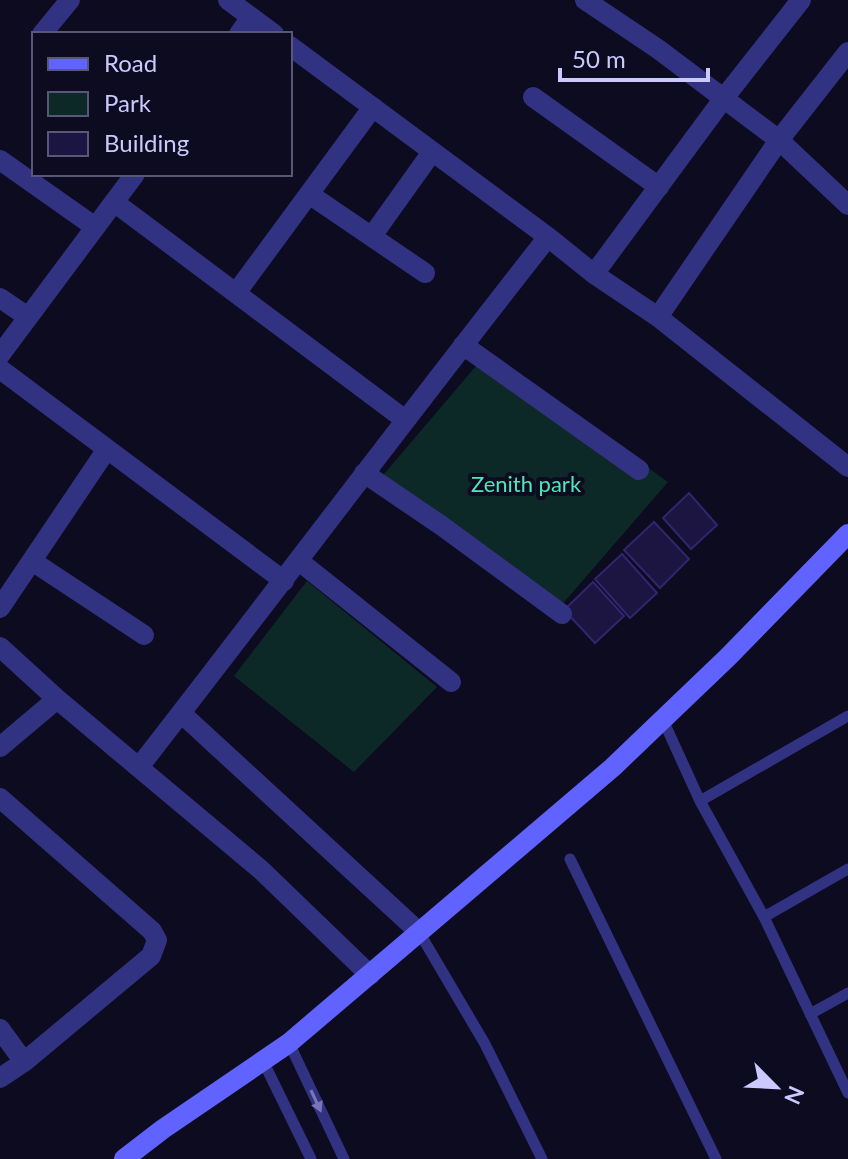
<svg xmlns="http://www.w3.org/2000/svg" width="848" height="1159" viewBox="0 0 848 1159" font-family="Lato,sans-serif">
<rect width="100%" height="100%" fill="#0d0b1f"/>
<path fill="#0d2927" d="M487,353L668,482L559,608L379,480Z
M307,581L437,687L354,772L234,676Z"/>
<path fill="#1c1541" stroke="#31256f" stroke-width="2" d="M689,493L717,525L691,549L663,518Z
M654,522L689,559L660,588L624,550Z
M622,554L657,593L630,618L595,579Z
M593,582L624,616L595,643L564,610Z"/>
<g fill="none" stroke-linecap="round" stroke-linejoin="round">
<path stroke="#323282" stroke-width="11" d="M663,720L700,801L764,917L848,1093
M700,801L848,716
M570,859L716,1159
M764,917L848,869
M419,932L485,1044L542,1159
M810,1014L848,993
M289,1043L344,1159
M263,1061L311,1159"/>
<path stroke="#323282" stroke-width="20" d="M228,0L274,34
M585,0L658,49L779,140L848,205
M42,34L70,0
M239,34L251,17
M290,46L548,237L594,274L658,317L848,467
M533,97L659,187
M0,160L95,227
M309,194L425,273
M114,202L404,419
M372,236L432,152
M594,274L724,98L801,0
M236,293L373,107
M0,298L28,317
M658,317L779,140L848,52
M463,345L639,470
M0,355L135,174
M0,369L284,581
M364,473L442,526L562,614
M32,561L144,635
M299,561L451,682
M0,608L107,449
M0,647L57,699L260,869L370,975
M181,713L419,932
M0,747L57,699
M139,767C276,591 410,412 548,237
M0,798L152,931L157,940L151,956L24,1062L0,1078
M0,1029L24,1062"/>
<path stroke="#6063ff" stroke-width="20" d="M124,1159L163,1129L289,1043L612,768L728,657L848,534"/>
</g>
<defs><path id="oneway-solid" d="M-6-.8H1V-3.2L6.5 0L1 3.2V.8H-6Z" transform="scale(2)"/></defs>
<use fill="#7776ba" href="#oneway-solid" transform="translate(316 1101) rotate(65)"/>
<g text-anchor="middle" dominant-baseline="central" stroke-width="8" stroke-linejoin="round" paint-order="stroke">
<g font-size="22" fill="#4ce7ba" stroke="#0d0b1f">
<text x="526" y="483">Zenith park</text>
</g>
</g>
<rect x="32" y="32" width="260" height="144" fill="#0d0b1f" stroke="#595779" stroke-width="2"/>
<rect x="48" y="58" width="40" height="12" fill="#6063ff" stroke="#595779" stroke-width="2"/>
<text x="104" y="72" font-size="24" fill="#ccc9ff">Road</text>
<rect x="48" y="92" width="40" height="24" fill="#0d2927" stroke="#595779" stroke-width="2"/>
<text x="104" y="112" font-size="24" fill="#ccc9ff">Park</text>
<rect x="48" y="132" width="40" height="24" fill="#1c1541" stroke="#595779" stroke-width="2"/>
<text x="104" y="152" font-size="24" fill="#ccc9ff">Building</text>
<g transform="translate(776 1087) rotate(114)" stroke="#0d0b1f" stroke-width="6" paint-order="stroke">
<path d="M0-6L14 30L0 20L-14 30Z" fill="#ccc9ff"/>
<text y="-12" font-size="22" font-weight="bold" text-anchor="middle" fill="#ccc9ff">N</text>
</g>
<path d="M560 68v12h148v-12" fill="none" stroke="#ccc9ff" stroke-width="4"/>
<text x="572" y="68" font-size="24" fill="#ccc9ff" stroke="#0d0b1f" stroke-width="6" paint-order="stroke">50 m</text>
</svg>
